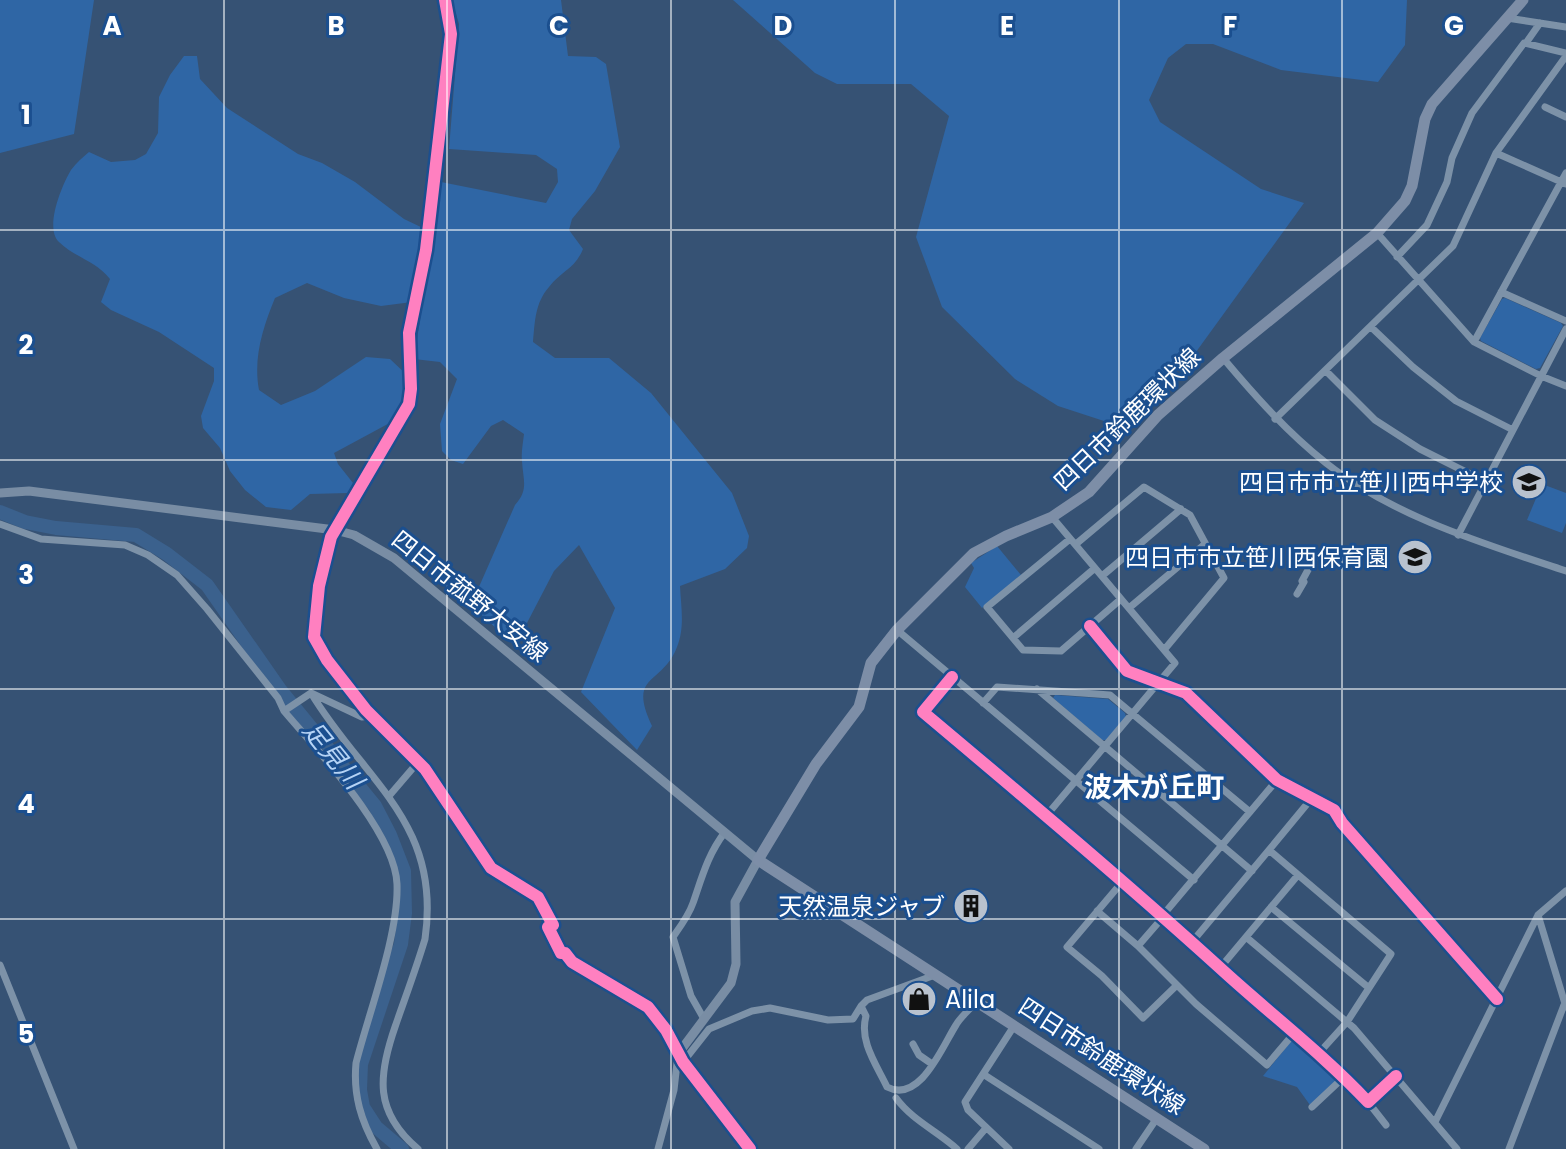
<svg xmlns="http://www.w3.org/2000/svg" width="1566" height="1149" viewBox="0 0 1566 1149" font-family="Poppins,'Noto Sans JP',sans-serif">
<rect width="100%" height="100%" fill="#365274"/>
<path fill="#2f66a5" d="M0,0H94L74,134L0,153Z
M452,0H561L568,56L596,57L606,64L620,147L595,191L572,219L569,230L583,249C575,269 561,271 549,287C535,303 535,321 533,342L555,358H609L651,393L732,493L749,536L747,548L725,569L680,586C681,606 685,628 677,647C662,686 627,673 652,726L637,750L581,692L615,608L579,545L554,571L515,646L471,605L515,505C529,490 523,480 522,461C521,453 523,443 524,434L503,420L491,426L463,464L451,460L442,451L440,424L457,379L440,362L414,359L441,182L546,203L558,182L557,169L536,155L449,149L459,24Z
M733,0H1407L1405,45L1378,82L1281,70L1213,44H1186L1168,58L1149,100L1160,122L1261,189L1304,203L1188,363L1107,422L1058,406L1015,379L942,307L916,237L949,116L911,84H837L815,73Z
M184,56H197L200,79L227,108L298,154L322,163L355,182L404,219L425,229L412,302L381,306L344,298L307,283L275,298C263,327 253,358 259,390L281,405L315,391L366,357L390,359L408,376L397,419L334,453L338,464L353,483L348,493L310,494L291,510L266,507L245,490L230,471L220,448L203,428L201,416L214,381V368L159,332L111,310L101,302L110,279C96,261 74,257 59,242C44,228 62,185 71,170C76,163 83,157 89,152L111,162L135,160L146,154L158,133L159,97L170,75Z
M1505,298L1561,323L1563,326L1540,368L1536,369L1481,341L1480,338L1502,299Z
M1542,484L1566,493V523L1562,533L1527,520Z
M997,546L1021,575L982,608L965,587L974,568L971,563Z
M1055,695L1108,699L1125,713L1126,717L1106,740H1102L1053,698Z
M1293,1039H1297L1340,1078L1310,1105L1297,1087L1263,1076Z"/>
<g fill="none" stroke-linecap="round" stroke-linejoin="round">
<path stroke="#3b618d" stroke-width="14" d="M0,512L25,522L56,528L136,535L167,554L207,585L281,691L375,806L390,835L404,871L405,913L401,944L361,1064L360,1090L363,1107L376,1127L402,1149"/>
<path stroke="#7d92a8" stroke-width="7" d="M445,0L451,34L426,250L409,333L411,389L409,404L331,537L319,586L314,637L327,660L366,710L425,769L491,868L538,897L553,925L548,927L561,953H565L572,962L648,1007L658,1017L678,1054L674,1090L658,1149
M1507,18L1566,27
M1526,43L1540,23
M1545,107L1566,117
M1496,153L1566,184
M1377,233L1474,342L1541,376L1566,386
M1397,257L1427,225L1447,182L1452,158L1472,113L1524,43L1566,53
M1501,292L1566,321
M1371,327L1413,367L1456,401L1513,430
M1474,342L1566,173
M1223,358C1255,396 1287,432 1326,463C1394,517 1485,544 1566,571
M1326,371L1375,420L1420,449L1486,482
M1275,419L1453,246L1496,153L1566,56
M0,524L41,539L125,545L148,555L177,575L207,609L278,698L284,711C317,750 395,832 397,884C399,934 369,1012 356,1063C353,1095 361,1121 377,1149
M1458,535L1566,329
M1070,539L987,607L1023,650L1061,651L1121,599
M1076,544L1144,487L1190,515L1224,578L1164,650
M1102,576L1181,509
M1302,581L1315,557
M1297,594L1304,582
M1129,608L1205,544
M1090,626L1127,671L1186,693L1277,780L1334,810L1342,823L1497,999
M897,630L1194,880
M1013,638L1095,568
M952,677L923,712C1023,796 1123,880 1219,967C1269,1013 1322,1053 1368,1102L1396,1076
M1037,689L1252,871
M311,693C364,781 442,822 425,939C416,969 405,998 395,1027C378,1076 374,1112 418,1149
M311,693L362,717L371,716
M983,703L997,687L1110,695L1250,812
M284,711L311,693
M389,796L413,768L421,763
M1312,798L1269,850L1391,954L1347,1022L1319,1053
M1046,816L1175,663L1052,517
M1123,881L1067,947L1102,976L1143,1018L1177,985
M1271,907L1369,988
M1097,911L1138,946
M1163,915L1277,780
M1538,915L1566,1007
M1164,916L1138,946L1196,1004L1267,1065L1295,1032
M1246,937L1354,1028L1457,1149
M1192,942L1269,850
M0,965L74,1149
M1220,968L1298,875
M935,975L867,1000L861,1006L866,1016C859,1041 876,1064 887,1087C920,1104 942,1047 956,1025C961,1016 970,1010 976,1001
M704,1019L691,996L673,937C680,927 689,915 693,903C702,877 708,854 725,832
M913,1044L919,1055L932,1064
M683,1062L709,1029L752,1011L770,1008L828,1020L853,1019L861,1006
M983,1074L1099,1149
M896,1098C912,1120 937,1131 957,1149
M1368,1102L1386,1125
M1312,1107L1344,1077
M1435,1122L1538,915L1566,891
M968,1149L986,1128
M1009,1149L968,1110L965,1102L1014,1026
M1136,1149L1157,1118
M1509,1149L1564,1005"/>
<path stroke="#798da4" stroke-width="9" d="M0,493L29,491L335,530L354,535L394,558L758,860L735,902L736,964L731,983L678,1054L750,1149"/>
<path stroke="#7d8ea7" stroke-width="11" d="M1204,1149L758,860L816,764L859,707L871,663L897,630L974,553L1006,536L1052,517L1089,492L1158,415L1223,358L1377,233L1405,201L1412,186L1425,119L1432,104L1523,0"/>
<defs>
<path id="cycleway" d="M445,0L451,34L426,250L409,333L411,389L409,404L331,537L319,586L314,637L327,660L366,710L425,769L491,868L538,897L553,925L548,927L561,953H565L572,962L648,1007L666,1030L683,1062L750,1149
M1090,626L1127,671L1186,693L1277,780L1334,810L1342,823L1497,999
M952,677L923,712C1023,796 1123,880 1219,967C1269,1013 1322,1053 1368,1102L1396,1076"/>
</defs>
<use href="#cycleway" stroke="#1b4f8f" stroke-width="17"/>
<use href="#cycleway" stroke="#ff80c0" stroke-width="12"/>
</g>
<path fill="none" stroke="#fff" stroke-width="2" stroke-opacity="0.55" d="M224,0V1149M447,0V1149M671,0V1149M895,0V1149M1119,0V1149M1342,0V1149M0,230H1566M0,460H1566M0,689H1566M0,919H1566"/>
<defs>
<symbol id="school-disc" viewBox="-11 -11 22 22"><circle r="9.5" fill="#b9c2ce" stroke="#1b4f8f"/><path d="M0-5L7-2L0 1L-7-2ZM-4 1L0 2.5L4 1V4Q0 6-4 4Z" fill="#111"/></symbol>
<symbol id="building-disc" viewBox="-11 -11 22 22"><circle r="9.5" fill="#b9c2ce" stroke="#1b4f8f"/><path d="M-4-6H4V6H1V3H-1V6H-4ZM-2.5-4.3h1.7v1.8h-1.7ZM.8-4.3h1.7v1.8H.8ZM-2.5-1h1.7V.8h-1.7ZM.8-1h1.7V.8H.8Z" fill="#111"/></symbol>
<symbol id="shop-disc" viewBox="-11 -11 22 22"><circle r="9.5" fill="#b9c2ce" stroke="#1b4f8f"/><path d="M-5-2.5h2.3a2.7 3.5 0 0 1 5.4 0H5L5.5 6h-11ZM-1.5-2.5h3a1.5 2.3 0 0 0-3 0Z" fill="#111"/></symbol>
</defs>
<g fill-rule="evenodd">
<use href="#school-disc" x="1509" y="462" width="40" height="40"/>
<use href="#school-disc" x="1395" y="537" width="40" height="40"/>
<use href="#building-disc" x="951" y="886" width="40" height="40"/>
<use href="#shop-disc" x="899" y="979" width="40" height="40"/>
</g>
<g text-anchor="middle" dominant-baseline="central" stroke-width="6" stroke-linejoin="round" paint-order="stroke">
<g font-size="24" fill="#fff" stroke="#1b4f8f">
<text transform="translate(1127 419) rotate(-44)">四日市鈴鹿環状線</text>
<text transform="translate(470 596) rotate(39)">四日市菰野大安線</text>
<text transform="translate(1102 1056) rotate(33)">四日市鈴鹿環状線</text>
</g>
<g font-size="24" fill="#fff" stroke="#1b4f8f" text-anchor="end">
<text x="1503" y="482">四日市市立笹川西中学校</text>
<text x="1389" y="557">四日市市立笹川西保育園</text>
<text x="945" y="906">天然温泉ジャブ</text>
<text x="945" y="999" text-anchor="start">Alila</text>
</g>
<g font-size="26" font-style="italic" fill="#b5d3f5" stroke="#1b4f8f">
<text transform="translate(333 755) rotate(51)">足見川</text>
</g>
<g font-size="28" font-weight="bold" fill="#fff" stroke="#1b4f8f">
<text x="1154" y="787">波木が丘町</text>
</g>
</g>
<g font-size="26" text-anchor="middle" font-weight="bold" fill="#fff" stroke="#1b4f8f" stroke-width="6" stroke-linejoin="round" paint-order="stroke">
<text x="112" y="35">A</text>
<text x="336" y="35">B</text>
<text x="559" y="35">C</text>
<text x="783" y="35">D</text>
<text x="1007" y="35">E</text>
<text x="1230" y="35">F</text>
<text x="1454" y="35">G</text>
<text x="26" y="124">1</text>
<text x="26" y="354">2</text>
<text x="26" y="584">3</text>
<text x="26" y="813">4</text>
<text x="26" y="1043">5</text>
</g>
</svg>
